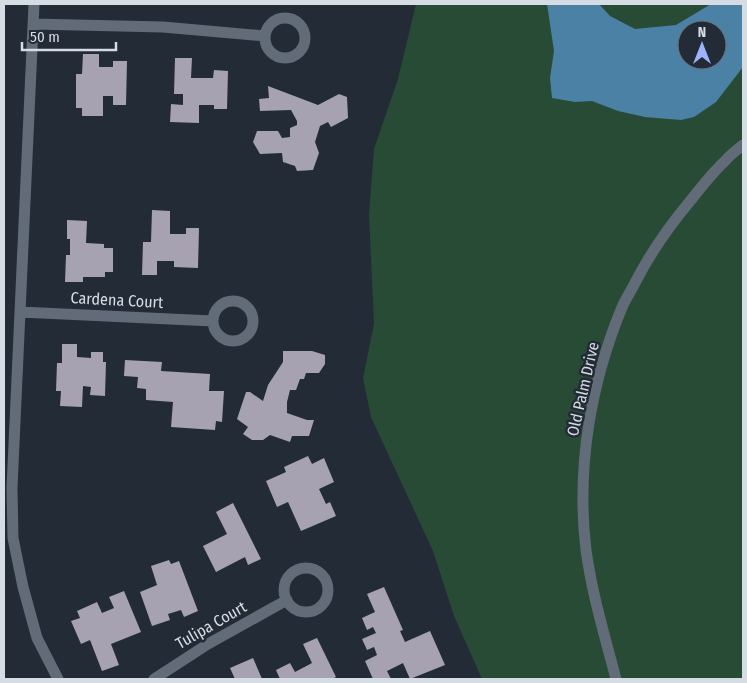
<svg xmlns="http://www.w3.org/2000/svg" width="747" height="683" viewBox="0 0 747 683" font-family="'Fira Sans Condensed',sans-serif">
<rect width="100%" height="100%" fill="#232b36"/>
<path fill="#284b36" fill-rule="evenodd" d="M416,4H743V679H482L454,616L433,551L371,417L363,378L374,324L369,214L374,149L398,79ZM687,30H717V60H687Z"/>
<path fill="#4a81a5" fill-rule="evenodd" d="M547,4H599L610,16L635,29L676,25L711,4H743V67L716,102L694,117L681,120L645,117L618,111L592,101L575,102L552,98L550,78L554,51ZM687,30H717V60H687Z"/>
<path fill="#a6a2b2" d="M83,54H99V67H113V61H127L126,105H113V96H103V116H82V108H76V74H82Z
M175,58H192L191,78H213L214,70L228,71L227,109H214V105H199V123L170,122L171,104L183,105V94H174Z
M268,86L318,105L339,94L347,97L348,118L331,127L328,122L320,126L315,142L319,153L313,170L297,171L295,166L283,162L282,153L260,154L253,142L257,131H278L282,138L290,137V128L297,125V121L291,110L260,111L259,99L269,98Z
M152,210L170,211V234H186V228H199L198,268L174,267V261H157V275H142L143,242H151Z
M67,220L87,221L86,243L104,244V248H113V272H105V277H83V282H65L66,255H70V239H67Z
M62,344H77V357L91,358V352H103V362H106L105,396L90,395L91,387L83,386L82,407L60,406L61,391H56L57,363H62Z
M283,351H312L325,355V364L319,373H306L304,379H300L296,390H290L287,402V413L307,420H314L309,436H292L290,442L270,435L263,440H252L243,434L248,427L237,419L246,392H250L263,401L268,385L283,362Z
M125,360L162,362L161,371L210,374L209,391H224L222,422L216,421L215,430L171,427L173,402L146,400V389L137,388L138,377L124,376Z
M308,456L312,464L324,458L334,482L319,489L326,504L330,502L336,516L301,531L288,502L277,507L266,481L286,472L284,467Z
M233,503L261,559L248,565L245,557L216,572L203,546L227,534L216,512Z
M169,560L171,564L179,561L198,611L184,617L181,610L168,614L170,620L152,626L140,592L157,585L151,566Z
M384,587L403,630L400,631L405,642L430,631L445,665L410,679L403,663L387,671L391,679H373L365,661L377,655L374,647L367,650L362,639L376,633L373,627L367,630L362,618L375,612L367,594Z
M124,591L141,632L111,644L119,665L102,671L90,640L81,644L71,621L80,618L77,611L97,602L102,613L114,608L109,597Z
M317,638L336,677L334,678L335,679H280L276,670L290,663L295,672L312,663L303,644Z
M253,658L262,679H235L230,668Z"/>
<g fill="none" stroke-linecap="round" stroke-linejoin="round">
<path stroke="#626b78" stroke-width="11" d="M34,4L12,488L13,538L23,587L37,638L58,679
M265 38a20 20 0 1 1 40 0a20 20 0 1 1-40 0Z
M33,24L163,27L265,36
M213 321a20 20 0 1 1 40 0a20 20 0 1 1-40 0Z
M20,312L213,321
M284 590a22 22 0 1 1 44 0a22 22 0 1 1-44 0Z
M154,679L208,644L287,600
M616,679C605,637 592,594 586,550C576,467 591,381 623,305C627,297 632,289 636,281C651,252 670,225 691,200C702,186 713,172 726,160C731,154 737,150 743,145"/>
</g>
<g text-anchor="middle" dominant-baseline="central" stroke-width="5" stroke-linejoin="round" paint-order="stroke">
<g font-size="16" fill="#d6dce3" stroke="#232b36">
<text transform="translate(117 300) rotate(3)">Cardena Court</text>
<text transform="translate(583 389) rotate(-77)">Old Palm Drive</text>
<text transform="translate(211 625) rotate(-30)">Tulipa Court</text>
</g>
</g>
<rect width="747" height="683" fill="none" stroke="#d6dce3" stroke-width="10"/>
<g transform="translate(702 45)"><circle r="24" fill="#232b36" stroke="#6b727b"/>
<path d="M0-4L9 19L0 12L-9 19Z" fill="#9cb4fd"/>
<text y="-8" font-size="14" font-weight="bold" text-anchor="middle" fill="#d6dce3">N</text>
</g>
<path d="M22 42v8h94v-8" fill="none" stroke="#d6dce3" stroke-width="2.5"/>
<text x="30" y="42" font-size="15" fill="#d6dce3" stroke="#232b36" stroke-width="4" paint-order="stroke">50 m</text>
</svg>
